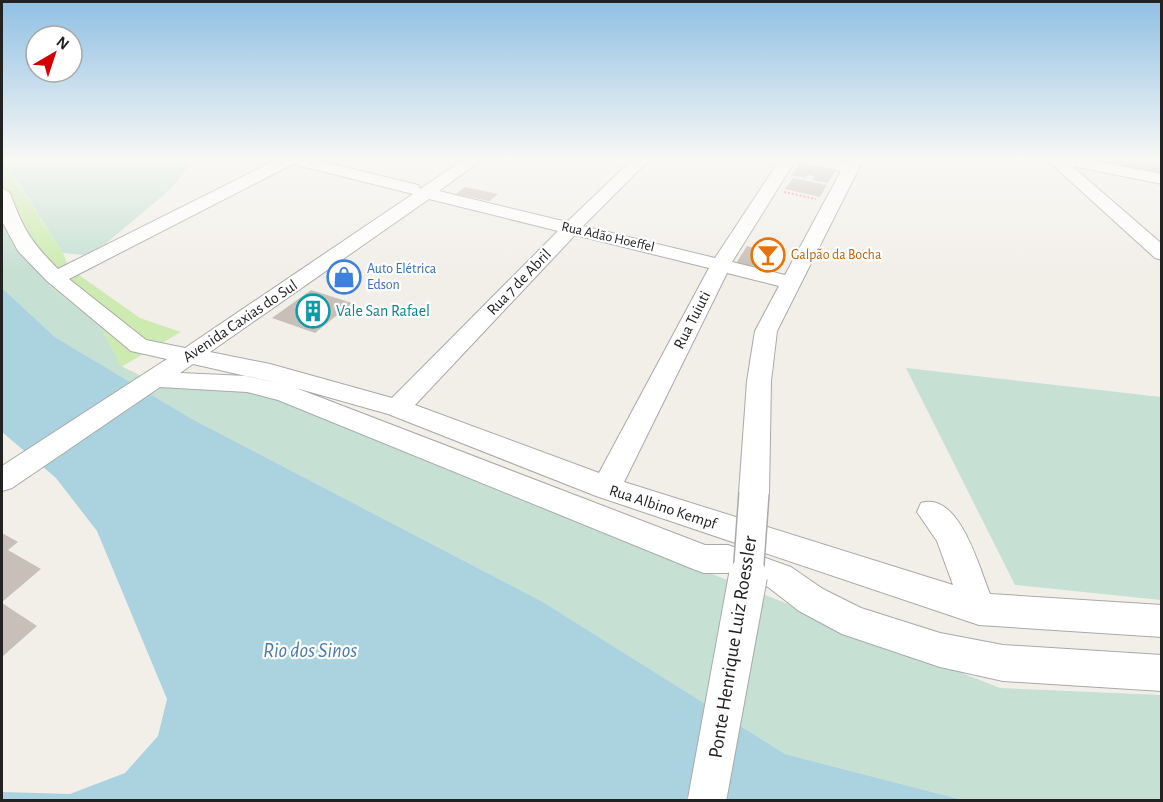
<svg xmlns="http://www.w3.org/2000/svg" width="1163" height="802" viewBox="0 0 1163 802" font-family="'Alegreya Sans',sans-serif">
<rect width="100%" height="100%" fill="#f2efe9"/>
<path fill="#cdebb0" d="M2,160L63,253L69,268L140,318L181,332L121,367L100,325L53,289L13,246L2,218Z"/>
<path fill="#c6e0d4" d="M2,158H202L193,163L165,194L104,245L84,255L63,253Z
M2,218L13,246L53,289L100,325L121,366L163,387L262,392L616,536L1000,688L1161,695V800H963L785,754L543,602L192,419L55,337L2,288Z
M906,368L1161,397V600L1015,585Z"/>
<path fill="#aad3df" d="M2,288L55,337L192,419L543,602L785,754L963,800H2V792L70,794L125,773L158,736L167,699L97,531L56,478L2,432Z"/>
<path fill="#c7bfb8" d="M1070,158H1162V176L1070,159Z
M799,164L835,171L828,183L812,180L815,176L808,175L805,178L791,175Z
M793,178L827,185L820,197L785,189Z
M465,187L498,194L489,201L456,194Z
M747,246L762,250L751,269L735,265Z
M311,290L352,303L315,333L272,318Z
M2,533L18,542L8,550L41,569L2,602Z
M2,603L37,626L3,656L2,655Z"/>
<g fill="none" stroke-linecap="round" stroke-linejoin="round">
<defs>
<path id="minor" d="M280,158H307L418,185L420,189L466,158H484L439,191L567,222L634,158H651L583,226L715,258L781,158H823L846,163L848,158H864L777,331L771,381L769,493L764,501L754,505L744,501L739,493L747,381L755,331L779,286L727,273L624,482L953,585L937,541L917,512L921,503C959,491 979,567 990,594L1162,605V637L979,625L596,496L388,414L296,388L705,545H728L791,567L823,589L861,608L940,633L1003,645L1162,655V691L1003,681L940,667L842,634L799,611L768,587L728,573H704L693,569L278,400L247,392L160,387L12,488L2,491V466L167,359L131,351L47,281L18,251L3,223L2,188L10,193C23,229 31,242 58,269ZM795,161L841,171L785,275L732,262ZM293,164L413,194L185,348L146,340L69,279ZM429,199L558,231L392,398L270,364L210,352ZM575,235L709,268L599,473L415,405ZM193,364L282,384L247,376L180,373Z
M1045,158H1077L1162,174V184L1072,166L1162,244V260L1155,258Z"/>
</defs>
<use href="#minor" stroke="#a9a9a9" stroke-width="2"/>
<path stroke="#fa8072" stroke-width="2" stroke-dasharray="2 2" stroke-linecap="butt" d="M784,192L816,199"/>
<use href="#minor" fill="#fff" fill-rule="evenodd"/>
<defs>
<path id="minor-bridge-far1" d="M748,577L754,493"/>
<path id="minor-bridge" d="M707,800L748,576"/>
</defs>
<use href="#minor-bridge-far1" stroke="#a9a9a9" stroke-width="32" stroke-linecap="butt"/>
<use href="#minor-bridge" stroke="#a9a9a9" stroke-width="40" stroke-linecap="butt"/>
<use href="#minor-bridge-far1" stroke="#fff" stroke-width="29"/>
<use href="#minor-bridge" stroke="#fff" stroke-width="38"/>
</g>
<linearGradient id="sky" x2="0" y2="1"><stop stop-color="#8fc0e4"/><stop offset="0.59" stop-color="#f9f8f5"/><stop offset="1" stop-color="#f9f8f5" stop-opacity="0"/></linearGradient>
<rect width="1163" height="270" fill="url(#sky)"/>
<defs>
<symbol id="bar-ring" viewBox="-11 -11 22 22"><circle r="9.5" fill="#fff" stroke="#e8710a" stroke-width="1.5"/><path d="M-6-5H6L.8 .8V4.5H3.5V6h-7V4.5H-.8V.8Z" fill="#e8710a"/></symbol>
<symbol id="shop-ring" viewBox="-11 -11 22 22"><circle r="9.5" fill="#fff" stroke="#3f7fe0" stroke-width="1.5"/><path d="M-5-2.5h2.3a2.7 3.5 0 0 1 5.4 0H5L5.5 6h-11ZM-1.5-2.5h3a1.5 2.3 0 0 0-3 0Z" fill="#3f7fe0"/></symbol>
<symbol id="building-ring" viewBox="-11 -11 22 22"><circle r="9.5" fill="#fff" stroke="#0f9aa8" stroke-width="1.5"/><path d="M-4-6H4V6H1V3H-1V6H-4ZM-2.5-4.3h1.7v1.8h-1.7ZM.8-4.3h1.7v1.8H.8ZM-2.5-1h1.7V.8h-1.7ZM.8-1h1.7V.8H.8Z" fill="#0f9aa8"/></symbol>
</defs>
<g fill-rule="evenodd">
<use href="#bar-ring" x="749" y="236" width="38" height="38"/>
<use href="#shop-ring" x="325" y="258" width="38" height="38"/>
<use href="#building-ring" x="294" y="292" width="38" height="38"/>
</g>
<g text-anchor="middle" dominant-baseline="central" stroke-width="4.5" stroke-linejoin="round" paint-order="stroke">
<g font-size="14" fill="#222" stroke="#fff">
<text transform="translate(608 237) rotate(13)">Rua Adão Hoeffel</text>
</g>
<g font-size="14" fill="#c56008" stroke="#fff" text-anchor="start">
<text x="791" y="255">Galpão da Bocha</text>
</g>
<g font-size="14" fill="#366cbe" stroke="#fff" text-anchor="start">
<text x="367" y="269">Auto Elétrica<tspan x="367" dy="16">Edson</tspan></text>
</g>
<g font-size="16" fill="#222" stroke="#fff">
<text transform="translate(519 282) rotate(-46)">Rua 7 de Abril</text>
<text transform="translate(692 320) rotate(-63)">Rua Tuiuti</text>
<text transform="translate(240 321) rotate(-34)">Avenida Caxias do Sul</text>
<text transform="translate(663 507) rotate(18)">Rua Albino Kempf</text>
</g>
<g font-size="16" fill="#0d838f" stroke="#fff" text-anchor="start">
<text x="336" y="311">Vale San Rafael</text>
</g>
<g font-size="20" fill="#222" stroke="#fff">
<text transform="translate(733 647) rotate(-81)">Ponte Henrique Luiz Roessler</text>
</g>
<g font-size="21" font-style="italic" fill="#4a7aab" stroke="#fff">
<text x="310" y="650">Rio dos Sinos</text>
</g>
</g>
<rect width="1163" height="802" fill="none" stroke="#222222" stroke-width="6"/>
<g transform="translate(54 54) rotate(39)"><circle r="28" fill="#ffffff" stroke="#a7a7a7" stroke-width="1.5"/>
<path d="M0-4.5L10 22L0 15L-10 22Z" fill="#d40000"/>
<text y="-9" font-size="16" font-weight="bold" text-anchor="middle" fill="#222222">N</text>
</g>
</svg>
